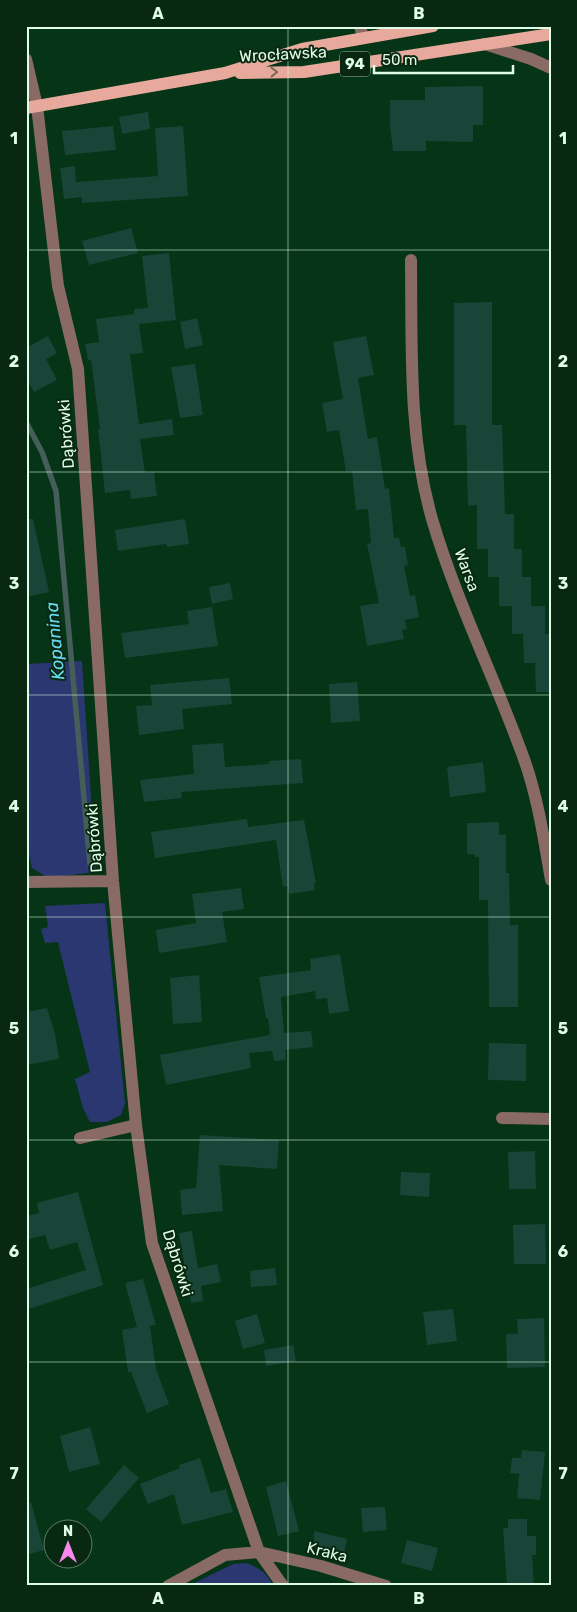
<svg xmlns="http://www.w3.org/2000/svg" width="577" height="1612" viewBox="0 0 577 1612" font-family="Rubik,sans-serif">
<rect width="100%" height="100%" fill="#053416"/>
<path fill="#2a3770" d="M82,661L96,872L48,878L32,868L26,842V664Z
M105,903L125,1103L121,1115L107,1122H90L83,1108L75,1079L90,1072L58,942L45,943L41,929L48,927L45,906Z
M247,1563C260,1568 267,1573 273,1586H188L233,1564Z"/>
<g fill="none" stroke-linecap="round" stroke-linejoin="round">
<path stroke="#455e59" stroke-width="5.5" d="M26,422L42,452L56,491L90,864"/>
</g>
<path fill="#194538" d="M483,86V125H473V142L426,141V151H393L390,125V100H425V87Z
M148,112L150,129L122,134L119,117Z
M113,126L116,150L65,155L62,131Z
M183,126L188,196L82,203V197L64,199L60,168L75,166L76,182L158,176L155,128Z
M131,228L138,253L89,265L82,241Z
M169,253L176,320L139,324L143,353L130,354L139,424L172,419L174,435L140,439L145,473L154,472L157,496L131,499L130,490L105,493L98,429H100L91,360H88L85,344L99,342L96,319L134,314V309L148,308L142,256Z
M492,302V425H502L505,514H514V549H522V577H531V606H545V634H551V692H536L535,663H524L523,634H512V606H499V577H488V549H477V505L468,506L466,425H454V303Z
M197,318L203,345L185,349L180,322Z
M48,336L57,353L46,359L57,380L34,392L26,378V348Z
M366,336L374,375L358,378L368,439L377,437L385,489L389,488L394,538H399L401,547H405L408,565L404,566L410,596L415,595L419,617L405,620L407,629L402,630L404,639L367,646L360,606L379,603L367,544L371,543L368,509L356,510L352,471L346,472L339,430L327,432L322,403L343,399L333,342Z
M195,364L203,415L180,418L171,367Z
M26,519H33L49,592L26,597Z
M185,519L189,544L167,547L166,544L118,551L115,530Z
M230,583L233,599L212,604L209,587Z
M212,607L218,646L125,658L121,633L189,624L187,611Z
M229,678L232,704L182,709L184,729L139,735L136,706L152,705L150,685Z
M357,682L360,721L331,723L329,684Z
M223,743L225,767L269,764V761L301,759L303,783L181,792L182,798L144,802L140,780L194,774L192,745Z
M483,762L486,792L450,797L447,767Z
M247,819L248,827L304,820L316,883H314L315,890L289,894L288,886L283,887L276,840L155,858L151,832Z
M499,822V835L506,834V873H509L510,925H518V1007H489L488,900H479V857H475V854H467V823Z
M241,888L244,909L222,912L227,942L159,953L156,930L196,923L192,894Z
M340,954L349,1011L329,1014L327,998L316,999L315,991L281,997L284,1033L311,1031L313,1047L285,1050L286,1060L274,1061L272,1051L249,1053L251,1068L166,1085L160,1055L270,1035L268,1018H266L259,977L311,970L310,959Z
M199,975L202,1022L173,1024L170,978Z
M47,1008L55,1034L59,1059L26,1065V1012Z
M489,1043L526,1044V1081L488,1080Z
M200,1135L279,1140L277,1169L219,1165L223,1211L182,1215L180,1190L196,1188Z
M535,1151L536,1189H509L508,1152Z
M401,1172L430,1173L429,1197L400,1195Z
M78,1192L103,1285L26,1310V1289L86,1270L77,1242L50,1250L45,1235L26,1240V1216L39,1213L37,1203Z
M545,1224L546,1264H514L513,1225Z
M192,1231L198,1268L217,1264L221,1282L201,1286L203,1301L191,1303L179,1233Z
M275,1268L277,1285L251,1287L250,1271Z
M143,1279L156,1325L142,1327L150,1326L156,1369L169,1404L147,1413L131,1372H128L122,1330L137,1327L125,1283Z
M453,1309L457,1341L427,1345L423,1312Z
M257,1314L265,1343L243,1349L235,1321Z
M544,1318L545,1367L507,1368L506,1334H518L517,1319Z
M293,1345L296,1361L266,1366L264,1350Z
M90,1427L100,1464L69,1472L60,1436Z
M522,1450L545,1452L540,1500L517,1498L519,1474L510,1473L512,1458H521Z
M200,1458L211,1493L226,1489L233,1512L182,1525L174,1494L148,1504L140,1484L180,1468L179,1465Z
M124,1465L139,1478L101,1522L86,1509Z
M286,1481L299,1531L278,1536L266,1487Z
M31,1502L44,1550L26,1555V1503Z
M385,1507L387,1530L363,1532L361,1508Z
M508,1519H527V1536H536V1555H532L534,1586H507L503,1528H508Z
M314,1531L347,1539L344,1554L314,1547Z
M407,1540L438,1548L432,1571L401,1563Z"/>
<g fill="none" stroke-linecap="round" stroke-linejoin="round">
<path stroke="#896a64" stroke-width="12" d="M360,26L363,38
M485,44L531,59L551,68
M26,59L37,106L58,286L78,369L113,881L136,1125L152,1243L259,1552L283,1586
M411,260C412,347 408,435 432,519C456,601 495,678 524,759C538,798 544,840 551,880
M26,882L113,881
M502,1118L551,1119
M80,1138L136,1125
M168,1586L225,1555L259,1552L321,1566L386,1586"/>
<path stroke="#e8a99d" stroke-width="12" d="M240,73L304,72L551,34
M26,108L225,73L302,49L433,26"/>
</g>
<defs><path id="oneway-chevron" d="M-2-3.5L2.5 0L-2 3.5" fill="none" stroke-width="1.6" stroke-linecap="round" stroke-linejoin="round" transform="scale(1.25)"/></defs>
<use stroke="#786858" href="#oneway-chevron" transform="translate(274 72) rotate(-1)"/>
<path fill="none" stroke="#e0fee6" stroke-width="1" stroke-opacity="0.55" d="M288,26V1586M26,250H551M26,472H551M26,695H551M26,917H551M26,1140H551M26,1362H551"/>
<g text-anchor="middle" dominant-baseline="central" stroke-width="4" stroke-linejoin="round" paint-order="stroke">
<rect fill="#092812" stroke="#a0bea6" stroke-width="1" x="340" y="51.5" width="30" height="25" rx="4"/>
<g font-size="15" font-weight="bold" fill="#e0fee6">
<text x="355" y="64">94</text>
</g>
<g font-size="16" fill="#e0fee6" stroke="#092812">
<text transform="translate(283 54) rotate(-3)">Wrocławska</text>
<text transform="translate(66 434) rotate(-94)">Dąbrówki</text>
<text transform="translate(467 570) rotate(70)">Warsa</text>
<text transform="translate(94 838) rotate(-94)">Dąbrówki</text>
<text transform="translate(178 1263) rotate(73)">Dąbrówki</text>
<text transform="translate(327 1552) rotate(14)">Kraka</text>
</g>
<g font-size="18" font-style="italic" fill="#65dbef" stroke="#092812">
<text transform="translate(55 641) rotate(-95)">Kopanina</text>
</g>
</g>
<rect width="577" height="1612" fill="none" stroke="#092812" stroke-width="55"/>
<g transform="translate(68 1544)"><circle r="24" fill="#092812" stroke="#5f7e67"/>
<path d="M0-4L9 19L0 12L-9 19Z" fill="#f688ed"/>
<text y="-8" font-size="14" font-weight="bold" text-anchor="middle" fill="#e0fee6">N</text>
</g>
<path d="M374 65v8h139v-8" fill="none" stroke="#e0fee6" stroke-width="2.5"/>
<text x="382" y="65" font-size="15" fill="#e0fee6" stroke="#092812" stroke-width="4" paint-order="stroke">50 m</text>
<rect x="28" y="28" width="522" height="1556" fill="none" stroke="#e0fee6" stroke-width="2"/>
<g font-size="16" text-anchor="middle" font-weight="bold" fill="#e0fee6">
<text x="158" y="19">A</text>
<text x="419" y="19">B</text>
<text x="14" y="144">1</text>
<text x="563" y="144">1</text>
<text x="14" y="367">2</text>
<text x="563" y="367">2</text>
<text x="14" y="589">3</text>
<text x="563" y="589">3</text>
<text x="14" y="812">4</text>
<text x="563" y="812">4</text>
<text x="14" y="1034">5</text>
<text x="563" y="1034">5</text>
<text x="14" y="1257">6</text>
<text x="563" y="1257">6</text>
<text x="14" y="1479">7</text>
<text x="563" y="1479">7</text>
<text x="158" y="1604">A</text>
<text x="419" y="1604">B</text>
</g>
</svg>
